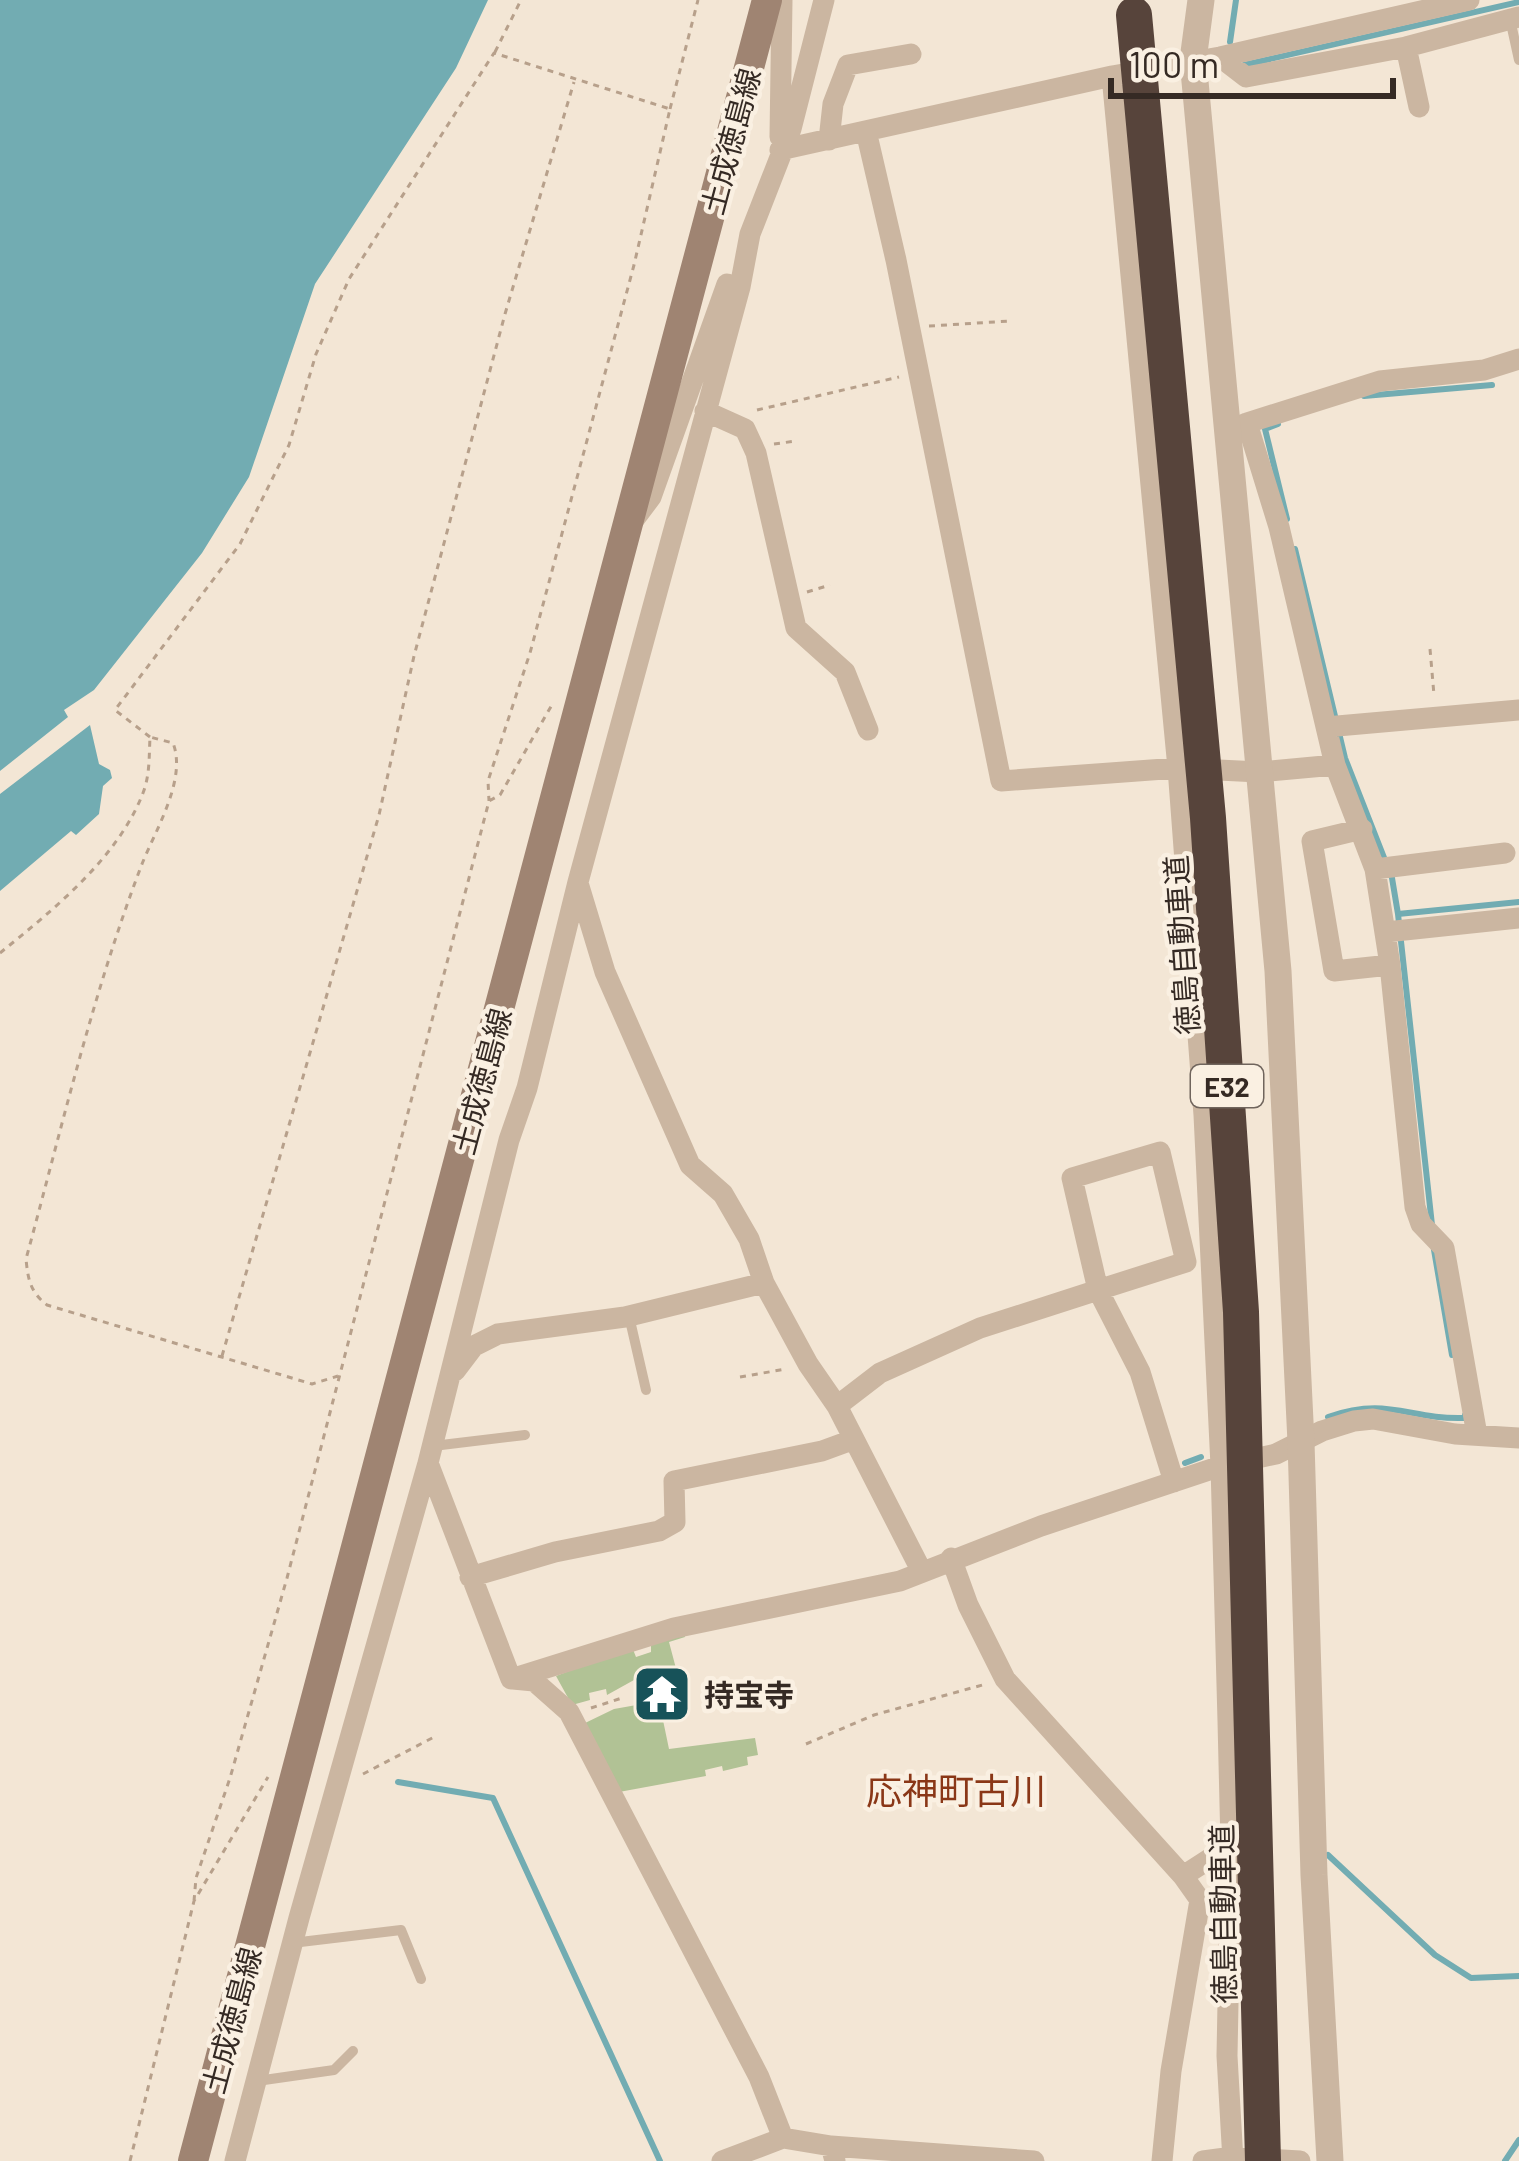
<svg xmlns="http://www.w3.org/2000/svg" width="1519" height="2161" viewBox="0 0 1519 2161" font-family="Barlow,'Noto Sans JP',sans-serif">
<rect width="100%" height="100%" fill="#f3e6d5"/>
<path fill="#b1c295" d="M684,1632L685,1637L669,1642L678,1676L638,1687L634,1680L607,1695L606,1689L589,1693L590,1700L572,1705L556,1676L632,1647L636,1657L651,1652V1642Z
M659,1701L669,1749L755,1738L758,1755L747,1757L748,1765L723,1771L722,1766L705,1770L706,1776L619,1792L583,1724L614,1709Z"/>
<path fill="#72acb2" d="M0,0H488L456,68L315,284L249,477L202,553L94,690L64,710L68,717L0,771Z
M90,725L99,764L110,770L112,778L103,786L99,814L76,835L71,831L0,891V794Z"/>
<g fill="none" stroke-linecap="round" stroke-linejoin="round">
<path stroke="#72acb2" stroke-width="6" d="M1230,42L1236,0
M1244,65L1519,2
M1364,396L1492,385
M1278,424L1265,429L1287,519
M1295,549L1345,758L1392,878L1398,914
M1432,1225L1398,914L1519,902
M1433,1244L1452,1355
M1328,1417C1389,1396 1408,1420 1465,1418V1415
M1185,1463L1201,1457
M398,1782L493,1798L660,2161
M1328,1855L1435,1955L1471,1978L1519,1976
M1505,2161L1519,2140"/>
<path stroke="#b7a08b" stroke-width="3" stroke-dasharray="6 6" stroke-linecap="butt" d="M495,52L521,0
M670,109L698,0
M929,326L1010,321
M757,410L899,377
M774,444L796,441
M807,592L830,585
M1430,649L1434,695
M150,737L115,710L240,544L289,445L316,354L349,279L494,53L670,109L634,265L530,653L488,781L489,801
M0,953C53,910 118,858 143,793C150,775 149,756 150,737L173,743C187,779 156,829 142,864C93,992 62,1127 26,1259C28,1279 30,1292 47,1305L312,1384L338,1376
M222,1356L379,815L414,656L505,314L574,82
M740,1377L786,1369
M639,1693L677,1682
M591,1708L622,1698
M806,1744L874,1715L986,1684
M363,1774L436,1736
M194,1901L196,1878L230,1778L287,1578L489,801L500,795L553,703
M130,2161L194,1901L268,1777"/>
<path stroke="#cbb6a1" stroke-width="10" d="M1510,19L1519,60
M629,1316L646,1390
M433,1446L525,1435
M292,1943L401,1930L421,1979
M257,2081L334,2070L353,2051"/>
<path stroke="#cbb6a1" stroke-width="21" d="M1406,47L1419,107
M1220,57L1246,77L1406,47L1519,17
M1112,76L1178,768L1204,1115L1221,1466L1228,1721L1231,1845L1227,2056L1233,2161
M866,131L896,260L1001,781L1178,768L1259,772L1335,765
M780,137L782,0
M829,140L833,104L848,65L911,54
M780,150L1112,76L1220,57L1469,0
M705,411L745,429L756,453L796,628L845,672L868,730
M1247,423L1380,381L1484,370L1519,359
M1226,432L1247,423L1279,527L1335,765L1375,869L1390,965L1415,1207L1421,1224L1444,1248L1477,1435
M633,521L651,497L727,284
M1326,727L1519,710
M1362,829L1312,841L1334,971L1390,965
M1375,869L1505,853
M578,883L605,972L690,1165L723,1194L749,1239L764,1283L808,1364L837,1406L921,1570
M1386,932L1519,918
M455,1371L474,1346L498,1334L625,1317L764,1283
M837,1406L880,1373L980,1328L1098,1290L1072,1178L1160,1152L1186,1262L1098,1290L1140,1372L1174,1482
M428,1463L511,1679
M951,1558L968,1605L1005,1679L1183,1876L1200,1900L1171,2071L1162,2161
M470,1577L555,1552L659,1531L675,1522L674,1481L822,1451L852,1440
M511,1679L674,1628L900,1581L1041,1526L1221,1466L1276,1454L1322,1431L1354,1421L1373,1419L1455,1434L1519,1438
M513,1679L534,1681L569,1712L759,2077L783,2138
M1183,1876L1231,1845
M235,2161L299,1918L428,1463L509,1140L527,1088L578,882L740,287L750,234L791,129L824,0
M722,2161L783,2138L831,2146
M835,2161L831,2146L1034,2161
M1203,2161L1233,2157L1300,2161"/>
<path stroke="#cbb6a1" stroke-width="27" d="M1201,0L1193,60L1278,971L1301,1442L1314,1875L1330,2161"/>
<path stroke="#9f8472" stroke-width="30" d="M193,2161L767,0"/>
<path stroke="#57443b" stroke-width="36" d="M1134,15L1208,818L1241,1312L1263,2161"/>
</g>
<defs>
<symbol id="temple-square" viewBox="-11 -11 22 22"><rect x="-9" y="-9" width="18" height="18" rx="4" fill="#175259" stroke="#faf0e2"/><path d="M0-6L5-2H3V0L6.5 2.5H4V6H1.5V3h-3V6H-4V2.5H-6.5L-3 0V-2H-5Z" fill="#fff"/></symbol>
</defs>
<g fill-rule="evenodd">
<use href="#temple-square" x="629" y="1661" width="66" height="66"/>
</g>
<g text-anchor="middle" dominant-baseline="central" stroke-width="9" stroke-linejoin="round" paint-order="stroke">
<rect fill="#faf0e2" stroke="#70655d" stroke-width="3" x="1191" y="1065" width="72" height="42" rx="9"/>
<g font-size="27" font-weight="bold" fill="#352a24">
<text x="1227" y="1086">E32</text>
</g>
<g font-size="30" fill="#352a24" stroke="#faf0e2">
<text transform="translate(730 141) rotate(-75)">土成徳島線</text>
<text transform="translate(1181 945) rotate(-94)">徳島自動車道</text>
<text transform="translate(481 1081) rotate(-75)">土成徳島線</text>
<text transform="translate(1222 1914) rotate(-91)">徳島自動車道</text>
<text transform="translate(231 2020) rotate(-75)">土成徳島線</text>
</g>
<g font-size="30" font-weight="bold" fill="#352a24" stroke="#faf0e2" text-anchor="start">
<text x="704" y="1694">持宝寺</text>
</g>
<g font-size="36" fill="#8a3717" stroke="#faf0e2">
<text x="956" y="1789">応神町古川</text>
</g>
</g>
<path d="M1111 78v18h282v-18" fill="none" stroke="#352a24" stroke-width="6"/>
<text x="1129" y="78" font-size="36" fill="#352a24" stroke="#faf0e2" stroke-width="9" paint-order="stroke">100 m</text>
</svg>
